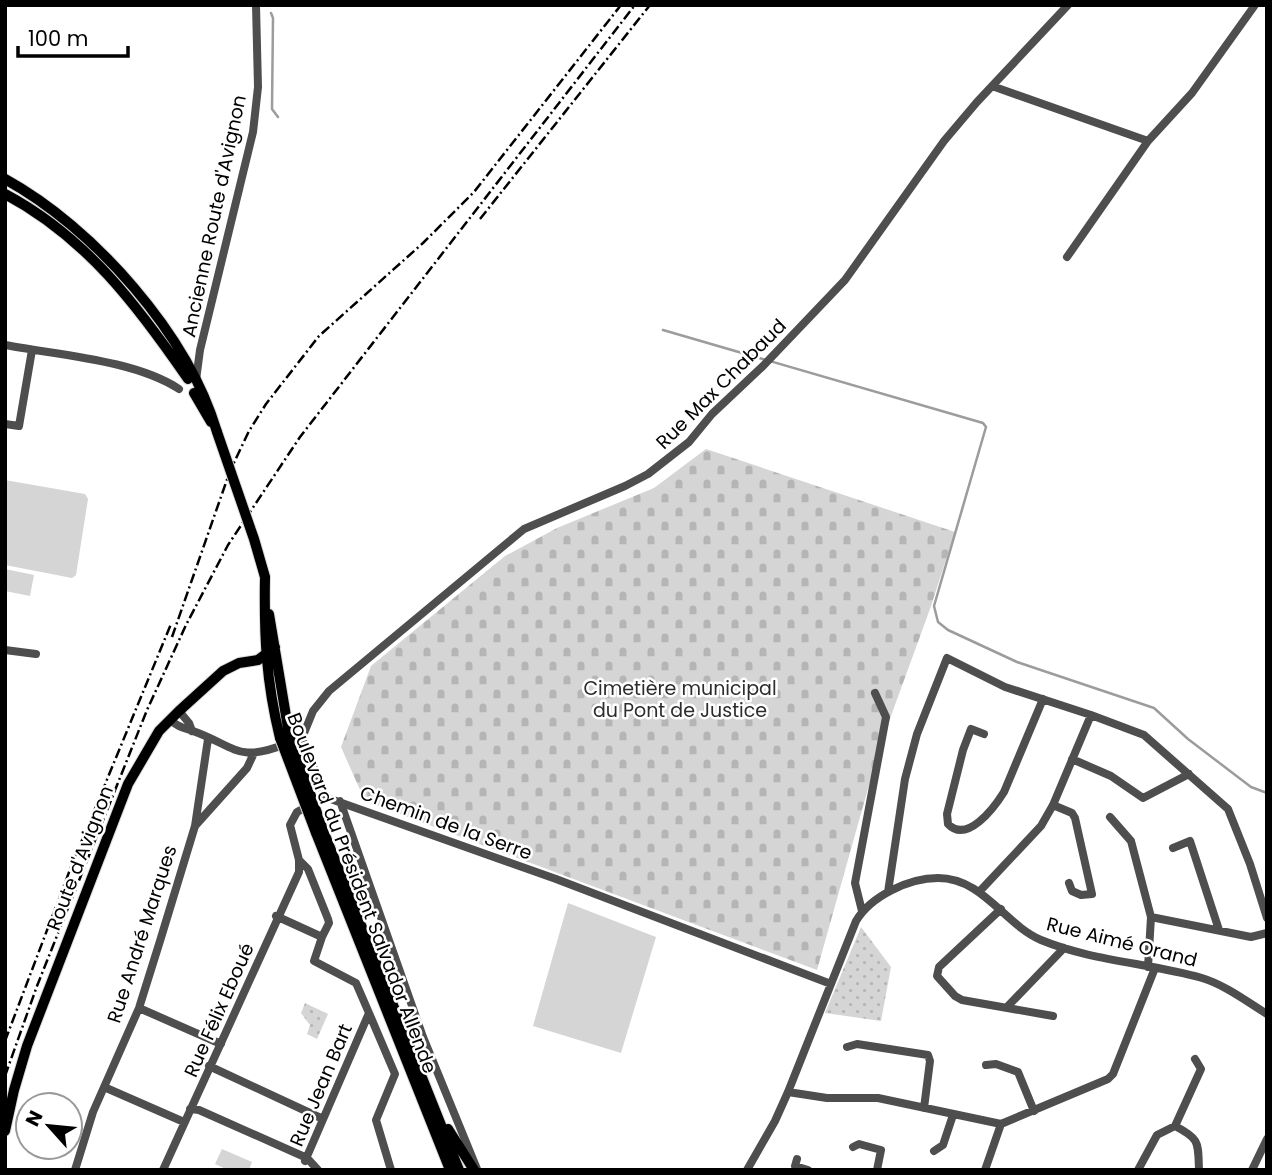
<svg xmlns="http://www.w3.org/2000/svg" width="1272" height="1175" viewBox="0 0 1272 1175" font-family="Poppins,sans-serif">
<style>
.green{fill:url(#green-dots)}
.cemetery{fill:url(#cemetery-stones)}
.pitch{fill:#d5d5d5}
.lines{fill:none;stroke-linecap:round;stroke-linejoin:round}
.stream{stroke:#9c9c9c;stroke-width:2.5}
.major-casing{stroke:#dbdbdb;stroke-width:12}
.minor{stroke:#4e4e4e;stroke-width:8}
.major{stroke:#000;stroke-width:10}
.rail{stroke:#000;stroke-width:2.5;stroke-dasharray:10 3.5 2 3.5;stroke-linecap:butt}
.major-bridge-casing{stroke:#dbdbdb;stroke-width:12;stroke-linecap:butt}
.major-bridge{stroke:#000;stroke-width:10}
.labels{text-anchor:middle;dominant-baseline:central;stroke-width:5;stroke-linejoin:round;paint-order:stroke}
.street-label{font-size:19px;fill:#000;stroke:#fff}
.park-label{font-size:19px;fill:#2c2c2c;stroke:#fff}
</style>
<defs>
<pattern id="green-dots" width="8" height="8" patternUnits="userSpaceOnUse" patternTransform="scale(1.75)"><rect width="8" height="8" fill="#d5d5d5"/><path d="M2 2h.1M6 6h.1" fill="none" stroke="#b5b5b5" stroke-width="1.8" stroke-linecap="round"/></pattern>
<pattern id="cemetery-stones" width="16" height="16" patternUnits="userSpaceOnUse" patternTransform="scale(1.75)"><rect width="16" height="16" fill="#d5d5d5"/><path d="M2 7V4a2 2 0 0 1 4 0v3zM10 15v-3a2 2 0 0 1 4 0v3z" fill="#b5b5b5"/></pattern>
</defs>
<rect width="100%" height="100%" fill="#fff"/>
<!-- green -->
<path class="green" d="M861 927 891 967 881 1021 825 1013Z
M305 1003 328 1014 317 1039 307 1034 310 1025 301 1013Z"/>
<!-- cemetery -->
<path class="cemetery" d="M706 449 955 532 930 609 880 746 817 970 365 801 341 747 371 666 505 556 557 528 654 488Z"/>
<!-- pitch -->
<path class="pitch" d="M5 480 85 494 88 499 76 575 72 578 5 565Z
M5 569 34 575 30 596 5 591Z
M568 903 656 937 621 1053 533 1026Z
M222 1149 252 1162 249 1170H228L215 1164Z"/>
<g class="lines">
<!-- stream -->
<path class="stream" d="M271 13 273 18 272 109 278 117
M663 330 983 423 986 427 934 606 938 622 948 630 1017 662 1154 708 1188 739 1251 787 1267 793"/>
<!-- major casing -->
<g class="major-casing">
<path id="major" d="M5 179C94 228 188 334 217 432
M5 194C86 237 137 305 188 379
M194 393 211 422
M265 577C264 636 266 681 280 738
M269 614 289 734
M323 830 459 1170
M316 833 450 1170
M448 1129 474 1170
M5 1131 14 1090 27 1046 128 784 159 731 179 711 223 671 239 663 258 660 275 647"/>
</g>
<!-- minor -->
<path class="minor" d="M992 86 1148 141 1192 93 1255 5
M1067 257 1148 141
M5 345C58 355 135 360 179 389
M196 380 200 350 253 132 258 87 256 5
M5 424 19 426 32 350
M5 650 36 654
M179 711 189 723 192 731
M170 720C180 728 182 727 193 731 237 747 237 763 286 744
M984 734 971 729 963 750 947 814 948 824C967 844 994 808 1004 792L1043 699
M302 738 313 711 329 691 524 529 625 486 648 474 689 442 712 414 763 366 845 280 944 141 977 102 1068 5
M302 738 325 797
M1072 759 1111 776 1143 798 1189 774
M325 797 556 879 831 984
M340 801 423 1037 477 1169
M1053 805 1072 813 1075 818 1092 894 1081 895 1072 891 1069 883
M1110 817 1131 841 1151 917 1148 967
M195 826 247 768 254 753
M1173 848 1190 841 1219 930
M299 860 308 869 328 919 329 923 322 937
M888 892 905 779 917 734 947 658 1005 687 1091 715 1144 735 1228 809 1250 864 1267 918
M979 892 1041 826 1053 805 1091 715
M1001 909 939 967 937 976 955 996 962 1000 1053 1016
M862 911 855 883 886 717 875 693
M276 916 322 937 314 961 356 983 369 1013 305 1161
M1151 917 1251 937 1267 933
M1007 1007 1064 948
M139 1008 221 1044
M369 1013 395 1074 376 1120 391 1170
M847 1047 857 1044 928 1055 930 1061 924 1108
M986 1065 996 1064 1018 1072 1034 1111
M209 1066 323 1119
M104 1087 184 1122
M788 1092 827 1098H878L1001 1124 1108 1079 1113 1074 1155 968
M190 1109 199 1110 307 1158 318 1170
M1175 1126 1201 1069 1195 1059
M853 1147 859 1144 881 1150 877 1170
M934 1151 943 1145 953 1115
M797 1159 795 1166 808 1170
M75 1170 93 1112 139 1008 160 941 195 826 208 739
M163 1170 299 872V860L290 825 297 812 325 797
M747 1170 775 1121 788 1092 856 921C871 896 909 878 938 878 983 878 1004 924 1041 940 1092 961 1149 963 1202 978 1225 985 1246 1001 1267 1014
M985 1170 1001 1124
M1138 1170 1157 1135 1175 1126C1200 1139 1198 1142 1199 1170
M1252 1170 1267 1139"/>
<!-- major -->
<use href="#major" class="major"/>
<!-- rail -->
<path class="rail" d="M480 219 650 5
M172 637 230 471 249 431 266 404 319 336 423 243 474 192 621 5
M5 1041 71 867 171 624
M5 1076 37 986 147 710 186 625 228 545 300 437 635 5"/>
<!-- major-bridge casing -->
<g class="major-bridge-casing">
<path id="major-bridge" d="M217 432 254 539 265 577
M289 734 323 830
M280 738 316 833"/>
</g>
<!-- major-bridge -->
<use href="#major-bridge" class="major-bridge"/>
</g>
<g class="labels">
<!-- street labels -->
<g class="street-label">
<text transform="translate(214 216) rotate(-78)">Ancienne Route d'Avignon</text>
<text transform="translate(721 384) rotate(-45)">Rue Max Chabaud</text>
<text transform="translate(446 823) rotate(20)">Chemin de la Serre</text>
<text transform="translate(80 858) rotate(-69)">Route d'Avignon</text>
<text transform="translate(362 893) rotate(69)">Boulevard du Président Salvador Allende</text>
<text transform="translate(142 934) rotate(-72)">Rue André Marques</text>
<text transform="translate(1122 942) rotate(14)">Rue Aimé Orand</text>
<text transform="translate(219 1010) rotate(-66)">Rue Félix Eboué</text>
<text transform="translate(321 1085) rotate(-67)">Rue Jean Bart</text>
</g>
<!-- park labels -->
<g class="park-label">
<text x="680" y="688">Cimetière municipal<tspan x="680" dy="22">du Pont de Justice</tspan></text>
</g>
</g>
<!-- border -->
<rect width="1272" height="1175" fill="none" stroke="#000000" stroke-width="14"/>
<!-- north arrow -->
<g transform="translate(49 1126) rotate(297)"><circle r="33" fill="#ffffff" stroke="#999999" stroke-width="2"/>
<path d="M0-5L12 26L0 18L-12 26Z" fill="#000000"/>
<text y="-10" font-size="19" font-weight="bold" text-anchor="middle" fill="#000000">N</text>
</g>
<!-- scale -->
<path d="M18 46v10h110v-10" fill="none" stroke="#000000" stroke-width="3.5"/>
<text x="28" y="46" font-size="21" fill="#000000" stroke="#ffffff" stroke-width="5" paint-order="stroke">100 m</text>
</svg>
